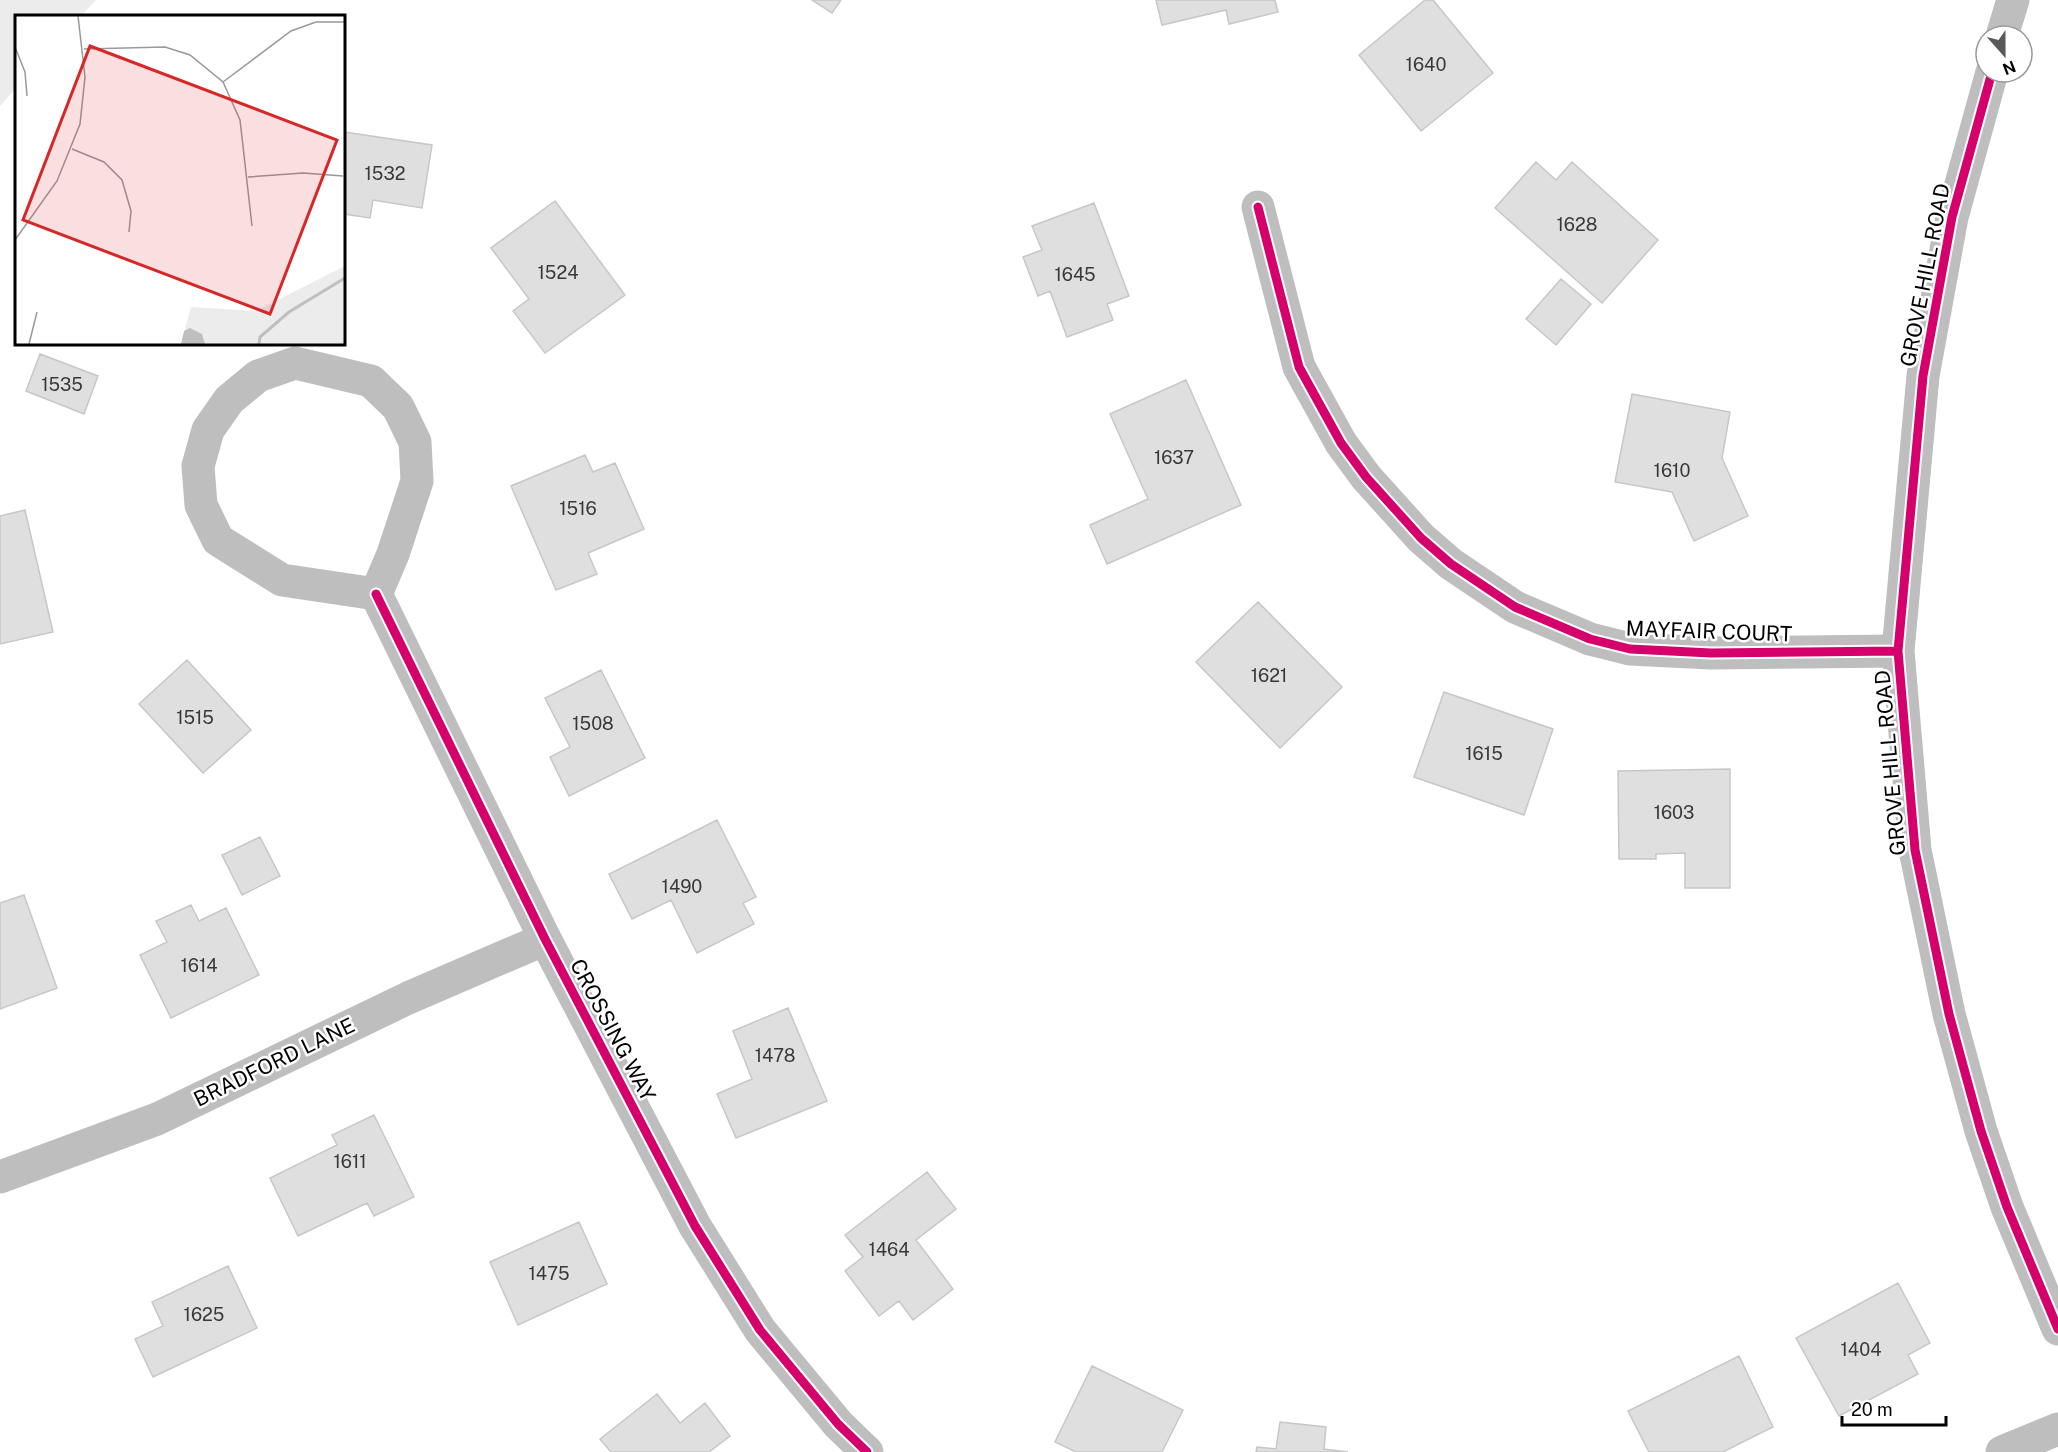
<svg xmlns="http://www.w3.org/2000/svg" width="2058" height="1452" viewBox="0 0 2058 1452" font-family="'Public Sans',sans-serif">
<style>
.green{fill:#ececec}
.building{fill:#dfdfdf;stroke:#c7c7c7;stroke-width:1.5}
.lines{fill:none;stroke-linecap:round;stroke-linejoin:round}
.minor{stroke:#bebebe;stroke-width:33}
.cycleway-casing{stroke:#fff;stroke-width:13}
.cycleway{stroke:#d6006c;stroke-width:9}
.labels{text-anchor:middle;dominant-baseline:central;stroke-width:5;stroke-linejoin:round;paint-order:stroke}
.number-label{font-size:18px;fill:#383838}
.street-label{font-size:21px;fill:#000;stroke:#fff}
.inset-river{fill:none;stroke:#bfbfbf;stroke-width:3}
.inset-road{fill:none;stroke:#999;stroke-width:1.5}
.view{fill:#d62828;fill-opacity:0.15;stroke:#d62828;stroke-width:3}
.inset-edge{fill:none;stroke:#000;stroke-width:3}
</style>
<rect width="100%" height="100%" fill="#fff"/>
<!-- green -->
<path class="green" d="M0 0H96L81 16H16V88L0 106Z"/>
<!-- building -->
<path class="building" d="M812 0H841L832 13Z
M1156 0H1275L1278 12 1229 24 1226 10 1162 25Z
M1425 0H1433L1493 73 1421 131 1359 55Z
M344 132 432 145 422 208 373 200 370 218 344 214Z
M1536 162 1556 180 1572 162 1658 240 1602 303 1495 208Z
M555 201 625 295 545 353 513 311 529 299 491 248Z
M1094 203 1129 296 1107 304 1113 320 1067 337 1050 291 1038 296 1023 257 1042 250 1032 226Z
M1561 279 1591 304 1556 345 1526 319Z
M40 354 98 376 84 414 26 391Z
M1186 380 1241 505 1107 564 1090 525 1148 499 1110 414Z
M1632 394 1730 412 1722 458 1748 516 1694 541 1672 492 1615 482Z
M585 455 593 472 615 463 644 529 588 553 597 574 556 590 511 486Z
M25 510 53 632 0 644V516Z
M1258 602 1342 687 1280 748 1196 662Z
M187 660 251 730 203 773 139 704Z
M601 670 645 758 569 796 550 757 570 747 545 698Z
M1444 692 1553 729 1524 815 1414 777Z
M1730 769V888H1685V853L1656 854V859H1619L1618 771Z
M717 820 756 897 743 903 754 924 697 953 671 900 632 919 609 874Z
M260 837 280 876 242 895 222 855Z
M24 895 57 988 0 1009V903Z
M191 905 199 921 226 908 259 975 171 1018 140 955 167 942 156 921Z
M788 1008 827 1101 736 1138 717 1094 752 1079 733 1031Z
M374 1115 414 1197 374 1216 367 1203 298 1236 270 1178 337 1145 332 1135Z
M927 1172 956 1209 916 1240 953 1289 913 1320 899 1301 879 1316 845 1271 863 1257 845 1235Z
M579 1222 607 1284 518 1325 490 1262Z
M228 1266 257 1328 153 1377 135 1339 163 1326 152 1302Z
M1898 1283 1930 1343 1908 1355 1918 1374 1839 1416 1796 1338Z
M1739 1356 1773 1427 1723 1452H1649L1628 1411Z
M1092 1366 1183 1410 1162 1452H1076L1055 1442Z
M657 1394 680 1423 705 1403 730 1436 709 1452H611L600 1439Z
M1280 1422 1326 1427 1324 1449 1348 1452H1256L1257 1447 1276 1449Z"/>
<g class="lines">
<!-- minor -->
<path class="minor" d="M2002 36 2013 0
M1992 72 1952 217 1923 376 1898 651 1915 850 1949 1014 1981 1131 2007 1207 2058 1329
M1258 207 1299 367 1341 443 1366 477 1421 538 1451 564 1515 607 1590 639 1630 649 1711 653 1898 651
M295 363 371 381 398 407 415 442 417 481 393 554 376 594 282 580 218 540 201 505 198 466 208 430 229 400 258 376Z
M376 594 545 939 695 1226 760 1330 838 1424 867 1452
M0 1177 157 1119 408 998 545 939
M2002 1452 2058 1429"/>
<!-- cycleway casing -->
<g class="cycleway-casing">
<path id="cycleway" d="M1992 72 1952 217 1923 376 1898 651 1915 850 1949 1014 1981 1131 2007 1207 2058 1329
M1258 207 1299 367 1341 443 1366 477 1421 538 1451 564 1515 607 1590 639 1630 649 1711 653 1898 651
M376 594 545 939 695 1226 760 1330 838 1424 867 1452"/>
</g>
<!-- cycleway -->
<use href="#cycleway" class="cycleway"/>
</g>
<g class="labels">
<!-- number labels -->
<g class="number-label">
<text x="1426" y="64">1640</text>
<text x="385" y="173">1532</text>
<text x="1577" y="224">1628</text>
<text x="558" y="272">1524</text>
<text x="1075" y="274">1645</text>
<text x="62" y="384">1535</text>
<text x="1174" y="457">1637</text>
<text x="1672" y="470">1610</text>
<text x="578" y="508">1516</text>
<text x="1269" y="675">1621</text>
<text x="195" y="717">1515</text>
<text x="593" y="723">1508</text>
<text x="1484" y="753">1615</text>
<text x="1674" y="812">1603</text>
<text x="682" y="886">1490</text>
<text x="199" y="965">1614</text>
<text x="775" y="1055">1478</text>
<text x="350" y="1161">1611</text>
<text x="889" y="1249">1464</text>
<text x="549" y="1273">1475</text>
<text x="204" y="1314">1625</text>
<text x="1861" y="1349">1404</text>
</g>
<!-- street labels -->
<g class="street-label">
<text transform="translate(1925 275) rotate(-79)">GROVE HILL ROAD</text>
<text transform="translate(1709 631) rotate(2)">MAYFAIR COURT</text>
<text transform="translate(1890 763) rotate(-95)">GROVE HILL ROAD</text>
<text transform="translate(613 1030) rotate(62)">CROSSING WAY</text>
<text transform="translate(274 1062) rotate(-26)">BRADFORD LANE</text>
</g>
</g>
<!-- overview -->
<g transform="translate(15 15)">
<rect width="330" height="330" fill="#fff"/>
<path d="M330 251V329H166L176 292 241 296Z" fill="#ececec"/>
<path d="M175 313 187 319 190 329H166L169 316Z" fill="#bfbfbf"/>
<path class="inset-river" d="M244 329 245 322 274 297 330 263"/>
<path class="inset-road" d="M0 32 10 57 12 81M69 34 150 32 175 40 208 67 225 105 237 211M208 67 276 16 301 7H330M57 134 89 147 107 165 116 196 114 217M233 162 288 158 328 161M0 225 42 166 65 109 70 62 63 1M14 329 22 297"/>
<path class="view" d="M75 31 322 125 255 299 8 205Z"/>
<rect width="330" height="330" class="inset-edge"/>
</g>
<!-- north arrow -->
<g transform="translate(2004 54) rotate(159)"><circle r="28" fill="#ffffff" stroke="#999999" stroke-width="1.5"/>
<path d="M0-4.5L10 22L0 15L-10 22Z" fill="#595959"/>
<text y="-9" font-size="16" font-weight="bold" text-anchor="middle" fill="#000000">N</text>
</g>
<!-- scale -->
<path d="M1842 1416v9h104v-9" fill="none" stroke="#000000" stroke-width="3"/>
<text x="1851" y="1416" font-size="18" fill="#000000" stroke="#ffffff" stroke-width="4.5" paint-order="stroke">20 m</text>
</svg>
